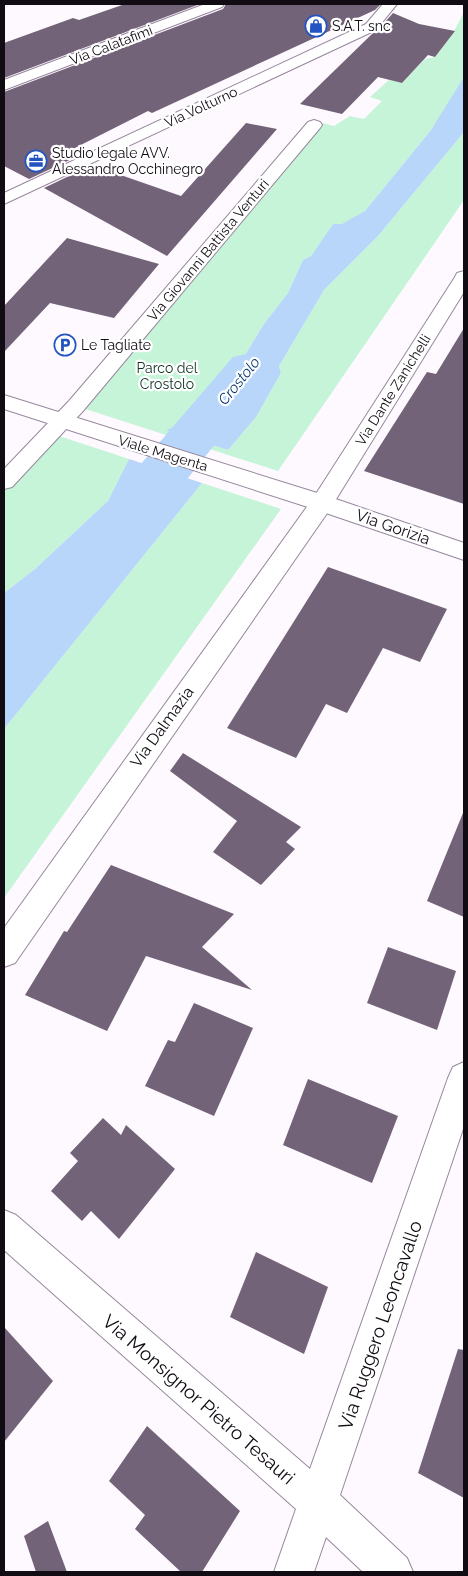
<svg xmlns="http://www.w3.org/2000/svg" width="468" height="1576" viewBox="0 0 468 1576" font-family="Raleway,sans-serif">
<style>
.green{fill:#c6f4d8}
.water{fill:#b8d5fa}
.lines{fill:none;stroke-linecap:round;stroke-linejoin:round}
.river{fill:#b8d5fa;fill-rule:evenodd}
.building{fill:#736378}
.minor-casing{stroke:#97879d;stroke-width:2}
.tertiary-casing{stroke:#97879d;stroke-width:2}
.secondary-casing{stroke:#97879d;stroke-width:2}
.minor{fill:#fff;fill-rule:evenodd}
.tertiary{fill:#fff;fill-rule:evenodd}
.secondary{fill:#fff;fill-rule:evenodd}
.labels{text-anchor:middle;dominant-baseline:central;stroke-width:4.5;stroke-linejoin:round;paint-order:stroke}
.far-poi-label{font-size:14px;fill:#110b13;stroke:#fff;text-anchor:start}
.far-street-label{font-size:14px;fill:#110b13;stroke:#fff}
.far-park-label{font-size:14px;fill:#0f3321;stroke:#fff}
.far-water-label{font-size:15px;font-style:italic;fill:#0b3a70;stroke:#fff}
.street-label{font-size:16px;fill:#110b13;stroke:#fff}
.near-street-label{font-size:19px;fill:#110b13;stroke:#fff}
</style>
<rect width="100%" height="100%" fill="#fdf9fe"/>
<!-- green -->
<path class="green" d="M464 12V77L449 104 431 130 365 211 342 225 333 224 311 256 303 260 288 293 264 324 231 378 219 389 201 415 185 423 167 430 228 450 256 417 281 373 279 366 324 290 378 236 464 132V200L278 471 76 406 314 125 312 120 334 126 350 116 364 119 382 101 370 97 389 80 402 83 425 59 435 57 452 35Z
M50 433 129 459 108 501 35 569 4 593V482Z
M202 483 281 509 4 898V729Z"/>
<!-- water -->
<path class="water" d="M464 77V132L378 236 324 290 279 366 281 373 256 417 228 450 166 430 185 423 201 415 219 389 231 378 264 324 288 293 303 260 311 256 333 224H342L365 211 431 130Z
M129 459 202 483 4 729V593L35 569 108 501Z"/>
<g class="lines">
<!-- river -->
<path class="river" d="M250 353 267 357 274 368 267 379 26 681 4 688V623L233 357Z"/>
</g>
<!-- building -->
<path class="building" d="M125 4H200L4 78V43L73 18 79 20Z
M226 4H381L375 10 271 58 152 113 148 111 63 154 74 158 29 179 4 166V92L223 9Z
M393 13 419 24 455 31 435 57 428 55 402 83 378 77 342 114 300 104 372 34 377 31Z
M246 123 277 129 167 256 44 188 92 165 181 196Z
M67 238 159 264 114 318 50 303 4 352V306Z
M464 328V504L364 471 427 372 436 374Z
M328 567 447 609 420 662 383 648 347 713 326 704 296 758 227 728Z
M183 753 301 827 286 842 295 849 261 885 213 852 237 821 170 771Z
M463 813H464V917L427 901Z
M111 865 234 914 202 947 252 990 146 956 107 1031 25 995 64 931 67 932Z
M388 947 456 971 437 1030 367 1003Z
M194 1003 253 1028 214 1116 145 1086 168 1040 175 1042Z
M308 1079 398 1116 372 1183 283 1145Z
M103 1118 121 1135 126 1125 175 1169 119 1239 91 1211 82 1221 51 1191 78 1161 70 1153Z
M256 1252 328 1287 304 1354 230 1317Z
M4 1327 53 1381 4 1442Z
M458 1349 464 1350V1498L418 1473Z
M147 1426 240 1511 202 1572H181L135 1529 145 1515 109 1481Z
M48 1521 67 1572H36L24 1536Z"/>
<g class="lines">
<!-- minor casing -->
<g class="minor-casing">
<path id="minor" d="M205 4H224L222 7 4 90V80Z
M383 4H397L376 30 4 204V193L366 24Z
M314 120 320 122 322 125 320 128 83 411 12 487 4 489V469L69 401 308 122Z
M464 1062V1126L340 1495 407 1558 413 1572H363L326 1537 314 1572H274L296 1509 4 1250V1210L16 1215 310 1469 448 1078 453 1067Z"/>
</g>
<!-- tertiary casing -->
<g class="tertiary-casing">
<path id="tertiary" d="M464 271V292L330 509 15 963 4 967V928L314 497 455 277 457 273Z"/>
</g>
<!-- secondary casing -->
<g class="secondary-casing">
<path id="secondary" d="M4 395 330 497 464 543V560L314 509 4 409Z"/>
</g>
<!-- minor -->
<use href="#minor" class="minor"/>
<!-- tertiary -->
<use href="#tertiary" class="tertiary"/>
<!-- secondary -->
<use href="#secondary" class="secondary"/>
</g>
<!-- icons -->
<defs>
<g id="shop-ring" transform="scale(1.125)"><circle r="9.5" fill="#fff" stroke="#2454c1" stroke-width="1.5"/><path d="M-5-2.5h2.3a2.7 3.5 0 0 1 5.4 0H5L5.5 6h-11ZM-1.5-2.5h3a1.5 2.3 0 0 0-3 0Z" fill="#2454c1"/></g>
<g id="office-ring" transform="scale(1.125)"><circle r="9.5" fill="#fff" stroke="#2454c1" stroke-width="1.5"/><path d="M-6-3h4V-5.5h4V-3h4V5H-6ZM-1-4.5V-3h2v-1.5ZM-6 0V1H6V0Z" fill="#2454c1"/></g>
<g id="parking-ring" transform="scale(1.125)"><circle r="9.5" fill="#fff" stroke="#2454c1" stroke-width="1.5"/><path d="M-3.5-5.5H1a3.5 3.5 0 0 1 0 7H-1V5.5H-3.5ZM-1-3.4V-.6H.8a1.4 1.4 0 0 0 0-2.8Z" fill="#2454c1"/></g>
</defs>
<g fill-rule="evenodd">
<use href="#shop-ring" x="316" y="26"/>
<use href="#office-ring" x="36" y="161"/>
<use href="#parking-ring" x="65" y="345"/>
</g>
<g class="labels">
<!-- far-poi labels -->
<g class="far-poi-label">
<text x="332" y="26">S.A.T. snc</text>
<text x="52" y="153">Studio legale AVV.<tspan x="52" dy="16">Alessandro Occhinegro</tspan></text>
<text x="81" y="345">Le Tagliate</text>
</g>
<!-- far-street labels -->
<g class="far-street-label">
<text transform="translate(111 45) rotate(-21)">Via Calatafimi</text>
<text transform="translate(201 107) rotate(-25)">Via Volturno</text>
<text transform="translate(208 250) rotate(-50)">Via Giovanni Battista Venturi</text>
<text transform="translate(393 390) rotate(-58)">Via Dante Zanichelli</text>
<text transform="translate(163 453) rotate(17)">Viale Magenta</text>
</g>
<!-- far-park labels -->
<g class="far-park-label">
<text x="167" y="368">Parco del<tspan x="167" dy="16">Crostolo</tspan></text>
</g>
<!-- far-water labels -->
<g class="far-water-label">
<text transform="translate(239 381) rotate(-51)">Crostolo</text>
</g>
<!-- street labels -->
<g class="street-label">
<text transform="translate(393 527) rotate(19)">Via Gorizia</text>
<text transform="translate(162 727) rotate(-54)">Via Dalmazia</text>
</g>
<!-- near-street labels -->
<g class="near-street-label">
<text transform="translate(380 1325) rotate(-71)">Via Ruggero Leoncavallo</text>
<text transform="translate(199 1399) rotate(41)">Via Monsignor Pietro Tesauri</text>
</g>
</g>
<!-- border -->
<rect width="468" height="1576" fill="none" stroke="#110b13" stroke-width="10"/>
</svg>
